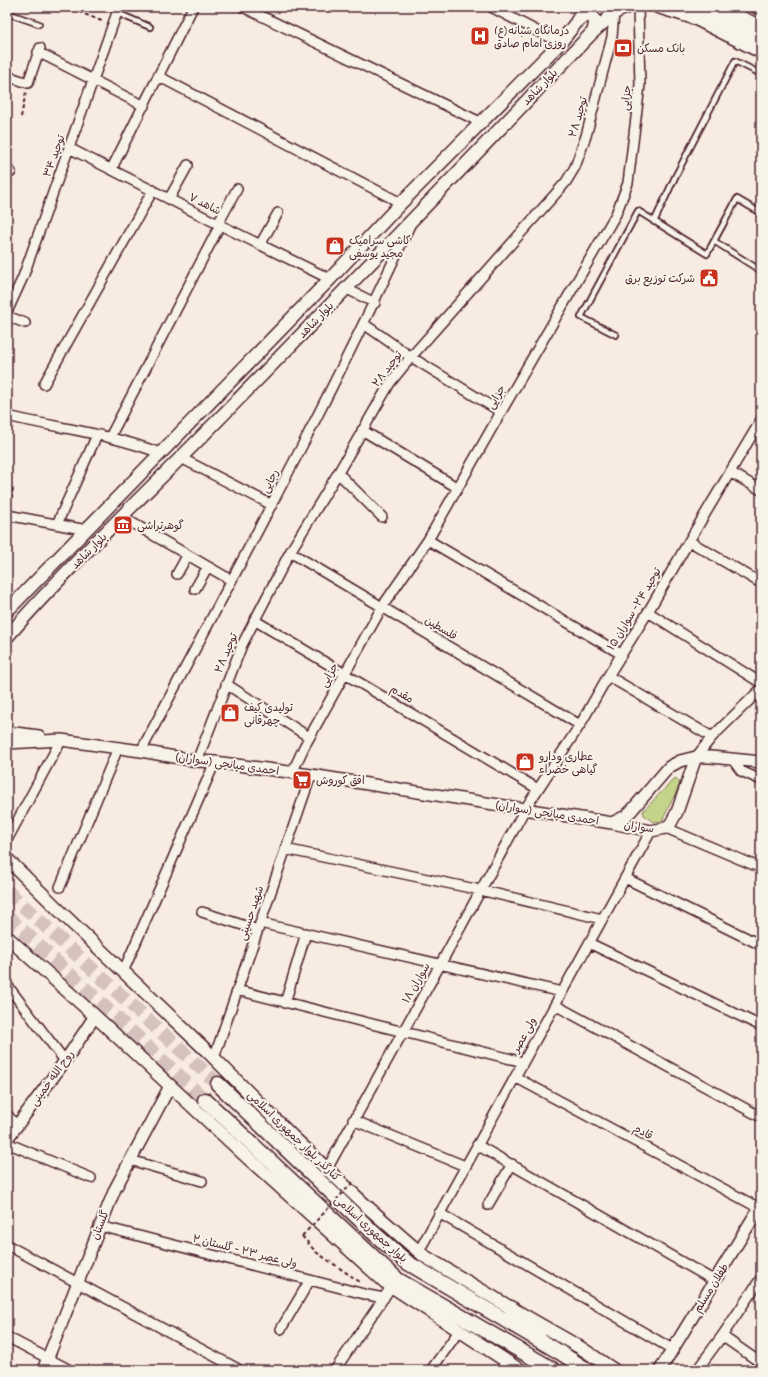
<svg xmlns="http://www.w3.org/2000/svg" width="768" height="1377" viewBox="0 0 768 1377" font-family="Pangolin,'Playpen Sans Arabic',sans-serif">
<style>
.green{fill:#c4d488;stroke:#877a5a}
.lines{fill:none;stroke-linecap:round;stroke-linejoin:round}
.primary-tunnel{stroke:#d5c2bd;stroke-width:14;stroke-dasharray:14 7;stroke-linecap:butt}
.service-casing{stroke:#4a1f2b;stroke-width:8}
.minor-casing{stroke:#4a1f2b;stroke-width:12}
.tertiary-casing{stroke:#4a1f2b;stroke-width:14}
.secondary-casing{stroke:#4a1f2b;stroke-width:15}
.primary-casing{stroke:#4a1f2b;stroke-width:17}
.path{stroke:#4a1f2b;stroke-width:2;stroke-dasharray:4 3;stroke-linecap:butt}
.service{stroke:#f7f3e8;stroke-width:4.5}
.minor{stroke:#f7f3e8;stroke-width:9}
.tertiary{stroke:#f7f3e8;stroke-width:11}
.secondary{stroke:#f7f3e8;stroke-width:12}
.primary{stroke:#f7f3e8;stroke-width:14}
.path-bridge{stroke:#4a1f2b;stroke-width:2;stroke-dasharray:4 3;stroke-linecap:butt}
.labels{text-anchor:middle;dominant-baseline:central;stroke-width:4;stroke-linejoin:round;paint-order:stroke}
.poi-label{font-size:11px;fill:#4a1f2b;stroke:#f7f3e8;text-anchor:start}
.street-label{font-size:11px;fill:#4a1f2b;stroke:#f7f3e8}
</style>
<rect width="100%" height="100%" fill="#f8ebe1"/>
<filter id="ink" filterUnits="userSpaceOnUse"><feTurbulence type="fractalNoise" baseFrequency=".025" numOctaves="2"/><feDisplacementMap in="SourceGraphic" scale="8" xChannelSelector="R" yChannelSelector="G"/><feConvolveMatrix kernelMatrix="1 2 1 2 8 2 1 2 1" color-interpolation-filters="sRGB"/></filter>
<g filter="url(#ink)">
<!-- green -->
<path class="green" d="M675 778 678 780 680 784 662 821 653 822 644 815 643 811Z"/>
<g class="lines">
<!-- primary-tunnel -->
<path class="primary-tunnel" d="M7 891 218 1084
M7 916 205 1100"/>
<!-- service casing -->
<g class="service-casing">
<path id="service" d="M7 13 39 24
M117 13 150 27
M654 222 676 175 735 61 761 74
M714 241 737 199 761 213
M616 335 581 317 638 211 707 254 714 241 761 271"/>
</g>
<!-- minor casing -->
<g class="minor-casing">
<path id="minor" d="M243 7 480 122
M491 7 560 43
M38 52 144 106
M7 76 28 83 40 48
M158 76 401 203
M69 148 220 225 330 279
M111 170 193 7
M7 171 11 172
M169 199 188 165
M218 224 237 189
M260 245 278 213
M347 289 375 303
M7 312 23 277 119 7
M7 316 25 323
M364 324 411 357 501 412
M44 384 153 190
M7 416C58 428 111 434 160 453
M362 430 458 488
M110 437 220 225
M181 458 272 505
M730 472 761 490
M338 473 382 517
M7 515 87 530
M122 517 231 580
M57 524 97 435
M428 540 621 654
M689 541 761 583
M290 552 580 725
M177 574 187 556
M195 589 207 568
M648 612 761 683
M254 620 538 789
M608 676 712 737
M226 684 309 737
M141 751C233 577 328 404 410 225
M696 757 712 737 761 689
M733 760 741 771 761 780
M197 761 242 645 290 552 338 473 390 383 411 357 566 182 575 167 586 136 612 37 614 13
M292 773 304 747 382 607 428 540 501 412 616 214 628 183 640 85 638 7
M666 828 761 868
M7 840 61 740
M285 849 480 890 602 919
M625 878 761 945
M60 887 118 748
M202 912 258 930
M260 923 562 992
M589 943 761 1026
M123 972 215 762
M7 985 65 1061
M237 990 523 1062
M285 1003 306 933
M555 1005 761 1117
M214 1058 311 775
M515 1077 759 1208
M7 1114 16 1126
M353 1120 465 1166
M7 1143 91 1178
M477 1145 715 1281
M130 1160 202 1181
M327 1169 440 965 525 809 580 725 608 676 648 612 689 541 761 420
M488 1205 512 1164
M439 1213 672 1349
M100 1226 368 1295 384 1298
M7 1245 240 1370
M419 1251 651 831
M281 1329 310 1280
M722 1336 761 1363
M7 1337 70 1370
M335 1370 391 1287
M431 1370 459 1331
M697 1370 722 1336 761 1278"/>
</g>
<!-- tertiary casing -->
<g class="tertiary-casing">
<path id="tertiary" d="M7 732 39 736
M7 743 61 740 141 751 197 761 215 762 311 775 612 823 651 831 666 828 671 823 677 812 696 757
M612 823 626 816 632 810 669 767 680 761 696 757H711L761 762
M7 1139 65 1061 95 1016
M43 1370 115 1189 170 1086
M660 1370 761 1205"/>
</g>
<!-- secondary casing -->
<g class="secondary-casing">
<path id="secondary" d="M658 7 694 18 761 52
M695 7 761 39
M720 7 761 27
M756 7 761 9
M577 22C583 17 587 13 594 18L595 25 593 32
M7 611 330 279 401 203 560 43 575 24 585 7
M7 637C72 562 146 494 216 422 342 294 466 164 591 34L614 13 627 7
M7 859 69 920 208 1052 292 1136 363 1203 403 1238 424 1256 511 1308 581 1348 614 1370
M7 937 95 1016 249 1159 385 1282 520 1370"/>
</g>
<!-- primary casing -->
<g class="primary-casing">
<path id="primary" d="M218 1084 377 1236 408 1263 561 1353 587 1370
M205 1100 398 1280 554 1370
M511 1308 539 1333"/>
</g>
<!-- path -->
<path class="path" d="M72 9 104 22
M21 117 26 92
M10 506 13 488
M302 1236 316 1252 360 1282"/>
<!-- service -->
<use href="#service" class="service"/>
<!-- minor -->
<use href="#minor" class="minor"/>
<!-- tertiary -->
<use href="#tertiary" class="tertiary"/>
<!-- secondary -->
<use href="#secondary" class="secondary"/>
<!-- primary -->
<use href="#primary" class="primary"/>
<!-- path-bridge -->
<path class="path-bridge" d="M302 1236 355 1180"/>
</g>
</g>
<!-- icons -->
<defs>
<g id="hospital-square" transform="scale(1)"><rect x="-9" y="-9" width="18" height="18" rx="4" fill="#c8321e" stroke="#f7f3e8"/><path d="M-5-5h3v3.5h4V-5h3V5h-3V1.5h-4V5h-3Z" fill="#fff"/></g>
<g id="bank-square" transform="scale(1)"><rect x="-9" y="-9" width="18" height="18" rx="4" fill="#c8321e" stroke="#f7f3e8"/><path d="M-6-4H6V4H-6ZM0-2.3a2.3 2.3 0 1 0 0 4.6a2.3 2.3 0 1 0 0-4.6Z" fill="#fff"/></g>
<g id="shop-square" transform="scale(1)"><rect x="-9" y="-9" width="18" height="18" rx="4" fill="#c8321e" stroke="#f7f3e8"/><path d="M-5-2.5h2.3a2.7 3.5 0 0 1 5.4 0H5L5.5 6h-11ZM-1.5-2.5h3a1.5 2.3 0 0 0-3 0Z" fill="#fff"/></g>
<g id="civic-square" transform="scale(1)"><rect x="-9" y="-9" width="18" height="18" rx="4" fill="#c8321e" stroke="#f7f3e8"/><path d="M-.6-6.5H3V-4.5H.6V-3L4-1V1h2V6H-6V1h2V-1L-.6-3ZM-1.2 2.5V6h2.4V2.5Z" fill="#fff"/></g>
<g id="museum-square" transform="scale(1)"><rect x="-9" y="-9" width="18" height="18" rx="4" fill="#c8321e" stroke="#f7f3e8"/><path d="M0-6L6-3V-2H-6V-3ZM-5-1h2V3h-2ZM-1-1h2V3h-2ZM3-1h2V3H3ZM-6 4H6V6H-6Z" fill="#fff"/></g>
<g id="supermarket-square" transform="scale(1)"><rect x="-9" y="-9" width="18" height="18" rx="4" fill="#c8321e" stroke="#f7f3e8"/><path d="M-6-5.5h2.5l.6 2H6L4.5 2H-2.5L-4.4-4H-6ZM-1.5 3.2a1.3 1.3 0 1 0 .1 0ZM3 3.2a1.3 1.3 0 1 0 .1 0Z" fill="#fff"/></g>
</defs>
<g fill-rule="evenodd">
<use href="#hospital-square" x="480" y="36"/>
<use href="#bank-square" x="623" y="48"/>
<use href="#shop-square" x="335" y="246"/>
<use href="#civic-square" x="709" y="278"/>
<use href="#museum-square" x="123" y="525"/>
<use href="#shop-square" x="230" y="713"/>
<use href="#shop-square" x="525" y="762"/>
<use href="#supermarket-square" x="302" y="780"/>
</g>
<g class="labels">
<!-- poi labels -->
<g class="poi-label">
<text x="494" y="30">(ع)درمانگاه شبانه<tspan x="494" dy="13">روزی امام صادق</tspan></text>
<text x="637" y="48">بانک مسکن</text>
<text x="349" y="240">کاشی سرامیک<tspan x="349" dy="13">مجید یوسفی</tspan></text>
<text x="695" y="278" text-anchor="end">شرکت توزیع برق</text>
<text x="137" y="525">گوهرتراشی</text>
<text x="244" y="707">تولیدی کیف<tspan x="244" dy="13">چهرقانی</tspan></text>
<text x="539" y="756">عطاری ودارو<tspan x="539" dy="13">گیاهی خضراء</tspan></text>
<text x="316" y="780">افق کوروش</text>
</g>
<!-- street labels -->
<g class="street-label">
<text transform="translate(540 87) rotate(-46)">بلوار شاهد</text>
<text transform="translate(626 98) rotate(-84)">جزایی</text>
<text transform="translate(578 117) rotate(-74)">توحید ۲۸</text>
<text transform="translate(54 156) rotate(-70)">توحید ۳۴</text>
<text transform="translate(205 204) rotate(27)">شاهد ۷</text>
<text transform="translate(316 320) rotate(-46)">بلوار شاهد</text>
<text transform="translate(387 369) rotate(-53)">توحید ۲۸</text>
<text transform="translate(496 397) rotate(-60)">جزایی</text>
<text transform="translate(270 481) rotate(-63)">رجایی</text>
<text transform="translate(89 551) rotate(-45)">بلوار شاهد</text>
<text transform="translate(634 609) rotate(-59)">توحید ۲۴- سواران ۱۵</text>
<text transform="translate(441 628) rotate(31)">فلسطین</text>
<text transform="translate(226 653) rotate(-67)">توحید ۲۸</text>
<text transform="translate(329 675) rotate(-61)">جزایی</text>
<text transform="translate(402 694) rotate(31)">مقدم</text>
<text transform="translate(227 764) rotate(8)">احمدی میانجی (سواران)</text>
<text transform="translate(547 813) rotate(9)">احمدی میانجی (سواران)</text>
<text transform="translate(639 827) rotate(8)">سواران</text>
<text transform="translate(251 913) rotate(-71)">شهید حسینی</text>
<text transform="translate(416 983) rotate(-60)">سواران ۱۸</text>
<text transform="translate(524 1035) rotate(-61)">ولی عصر</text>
<text transform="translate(52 1078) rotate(-54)">روح الله خمینی</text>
<text transform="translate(643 1132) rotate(28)">قادم</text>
<text transform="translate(294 1136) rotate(44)">کنارگذر بلوار جمهوری اسلامی</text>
<text transform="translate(100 1225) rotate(-68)">گلستان</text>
<text transform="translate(371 1229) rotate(42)">بلوار جمهوری اسلامی</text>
<text transform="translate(245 1251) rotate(14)">ولی عصر ۲۳ - گلستان ۲</text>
<text transform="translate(711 1288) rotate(-58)">طفلان مسلم</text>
</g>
</g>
<!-- margin -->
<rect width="768" height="1377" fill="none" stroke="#f7f3e8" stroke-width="24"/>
<rect x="12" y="12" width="744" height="1353" fill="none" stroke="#4a1f2b" stroke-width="1.5" filter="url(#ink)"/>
</svg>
